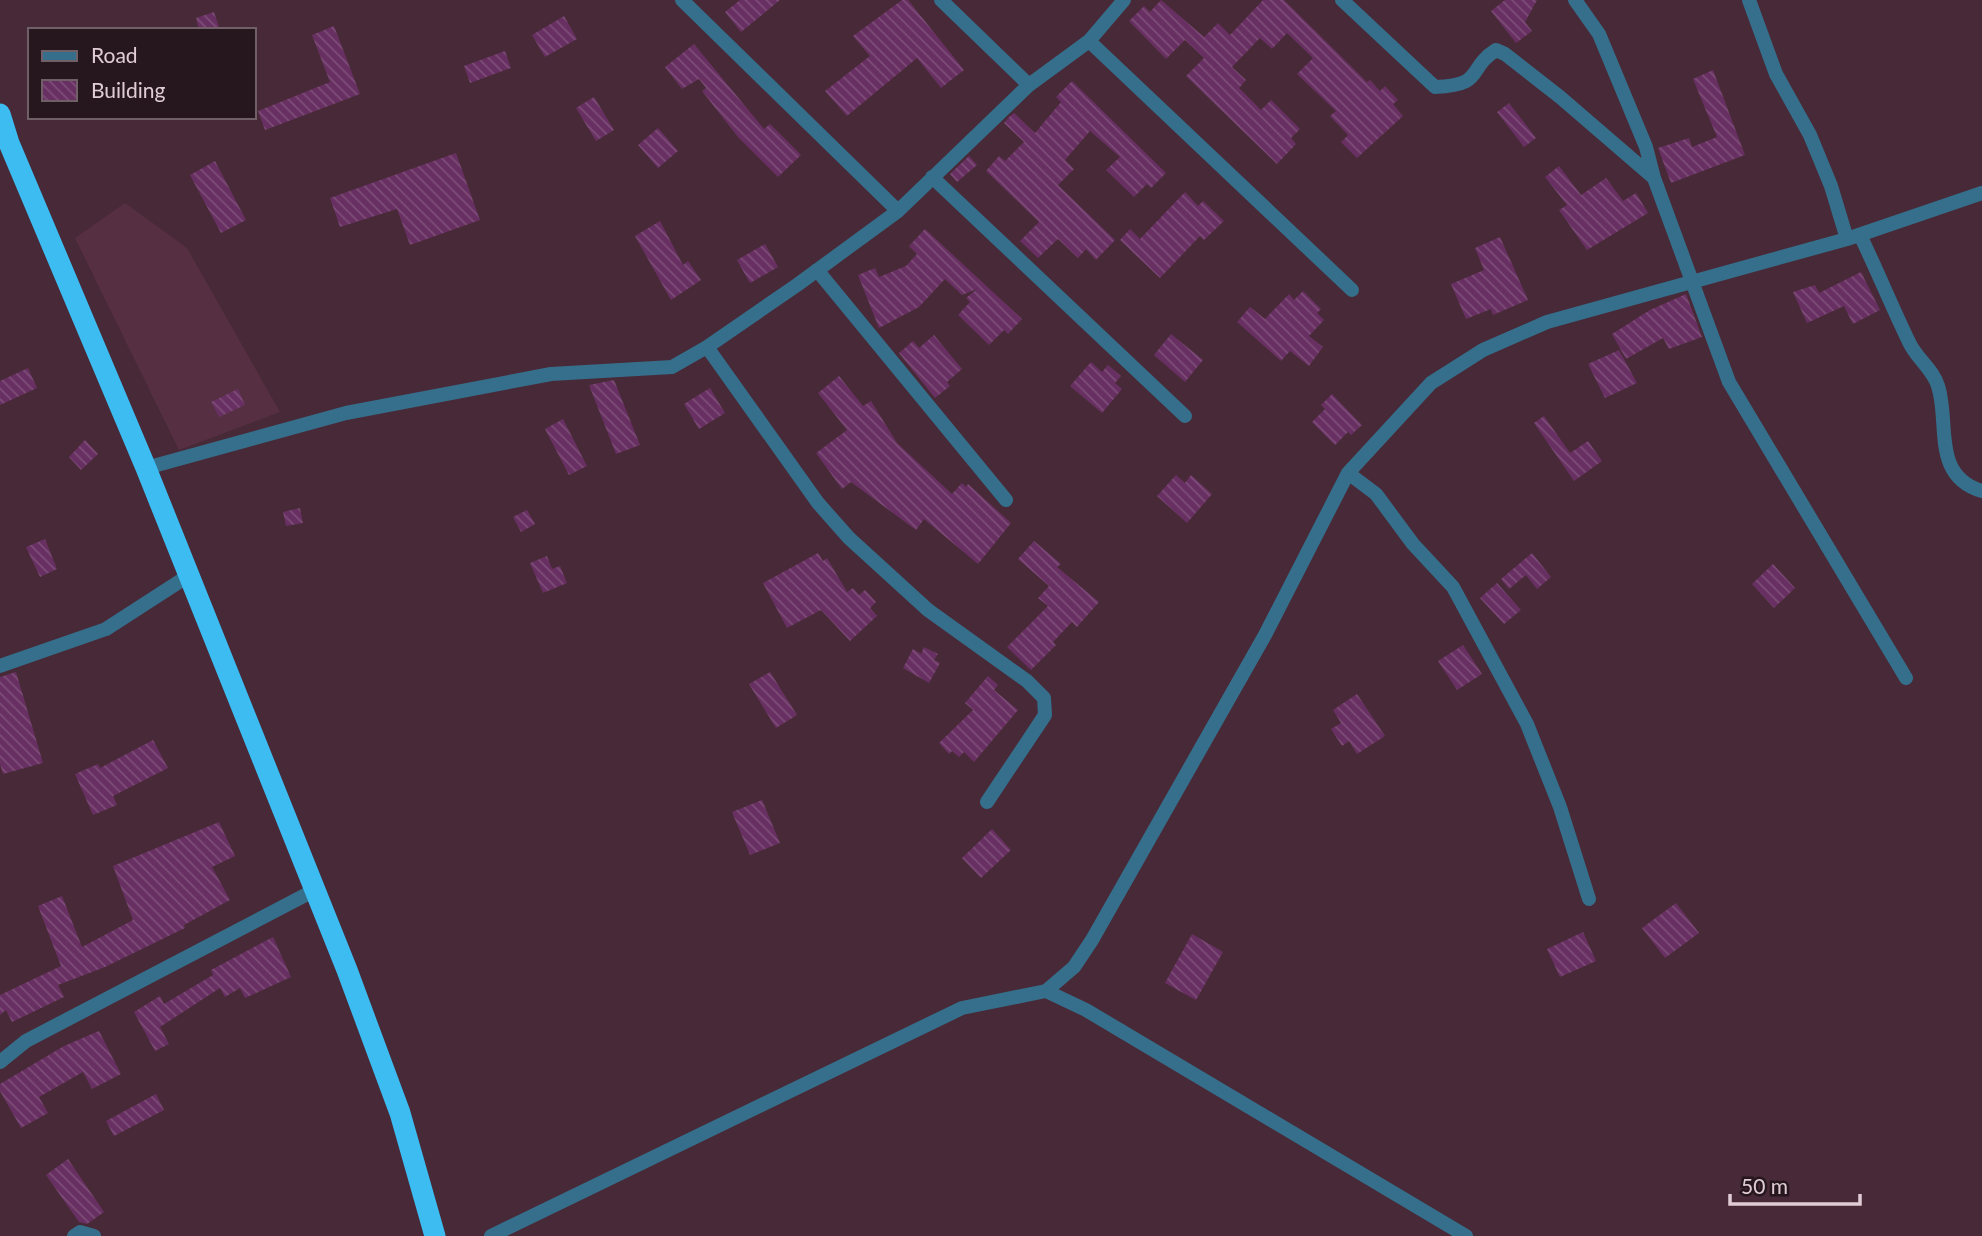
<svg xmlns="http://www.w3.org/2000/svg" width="1982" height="1236" viewBox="0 0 1982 1236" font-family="Lato,sans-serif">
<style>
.built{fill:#563042}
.building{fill:url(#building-back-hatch)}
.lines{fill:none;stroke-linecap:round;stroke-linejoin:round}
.street{stroke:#356f8b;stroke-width:14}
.highway{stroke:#3dbcf2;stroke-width:21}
</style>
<defs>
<pattern id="building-back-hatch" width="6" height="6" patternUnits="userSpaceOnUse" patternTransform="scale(1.75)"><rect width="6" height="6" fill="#683062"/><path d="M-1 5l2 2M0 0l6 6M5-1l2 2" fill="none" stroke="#7d4d78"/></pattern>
</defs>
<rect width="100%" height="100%" fill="#482937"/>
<!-- built -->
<path class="built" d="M125 203 187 248 280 412 179 450 75 238Z"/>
<!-- building -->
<path class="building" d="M740 0H780L741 32 725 12Z
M902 0H908L964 70 941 88 917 58 847 116 825 91 870 56 853 36Z
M1161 0 1204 37 1218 23 1230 35 1263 0H1284L1367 82 1370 80 1380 91 1385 86 1398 100 1393 104 1403 116 1357 158 1341 142 1348 135 1330 116 1336 111 1297 74 1313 58 1287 33 1272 49 1260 38 1232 67 1246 80 1239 88 1261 110 1271 100 1300 129 1291 138 1296 144 1277 164 1186 76 1204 58 1185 40 1166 59 1129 21 1144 6 1150 12Z
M1505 0H1537L1525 22 1532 31 1516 43 1491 11Z
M214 12 220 30H199L196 18Z
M564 16 577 39 545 57 532 35Z
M334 26 360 94 265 130 258 111 330 82 312 35Z
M694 44 764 129 770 124 801 155 778 177 738 137 702 91 706 88 699 79 682 89 665 67Z
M505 51 511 68 470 83 464 66Z
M1713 70 1745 155 1671 183 1658 148 1689 138 1692 147 1717 137 1693 79Z
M1072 81 1166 173 1151 188 1147 184 1134 197 1106 170 1120 157 1090 131 1065 160 1074 169 1058 185 1115 240 1096 260 1086 249 1078 258 1058 239 1038 258 1020 241 1039 222 986 171 999 156 1005 161 1024 142 1004 123 1010 116 1014 113 1035 133 1061 102 1056 97Z
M594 97 614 130 596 141 576 108Z
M1509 103 1536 138 1524 147 1497 112Z
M658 128 678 151 658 168 638 145Z
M456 153 480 220 410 245 397 209 340 227 330 198Z
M969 156 977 165 957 182 950 174Z
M215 161 246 220 221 233 190 175Z
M1559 166 1581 195 1606 178 1623 201 1636 193 1648 213 1587 250 1559 210 1567 205 1545 177Z
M1185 192 1198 206 1203 201 1224 221 1204 240 1200 236 1160 278 1120 240 1130 229 1140 239Z
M660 221 683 265 688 261 701 280 671 300 635 236Z
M925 229 1022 319 1008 334 1004 330 989 345 958 315 970 302 966 298 977 289 962 295 945 279 919 307 879 328 858 275 875 268 879 277 906 266 917 254 909 246Z
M1500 237 1528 300 1493 315 1491 309 1466 319 1451 284 1484 270 1475 248Z
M765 244 778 267 750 283 737 260Z
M1861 272 1880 310 1853 324 1844 306 1807 323 1793 292 1815 285 1819 293Z
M1303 291 1321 309 1317 313 1324 320 1309 336 1323 347 1309 366 1290 351 1281 361 1237 322 1250 307 1265 319 1289 294 1294 300Z
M1686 294 1702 337 1669 349 1663 338 1626 359 1612 334 1650 310Z
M1171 334 1203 360 1185 382 1154 355Z
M934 335 962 369 947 382 950 386 935 398 899 353 913 341 919 348Z
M1619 350 1637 383 1605 398 1588 364Z
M1091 362 1102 372 1108 365 1121 376 1115 383 1122 389 1102 413 1070 386Z
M28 368 37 388 0 405V381Z
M839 376 863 406 871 401 897 443 952 494 962 483 966 487 968 484 1011 523 978 564 924 519 916 530 851 482 842 489 816 453 847 430 818 393Z
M614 380 640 445 616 454 589 385Z
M710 388 725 413 699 429 684 404Z
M238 389 245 405 219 417 211 402Z
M1332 394 1362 425 1351 435 1348 432 1335 445 1312 422 1325 409 1321 405Z
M1544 416 1570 453 1588 441 1602 461 1574 481 1534 423Z
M563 419 587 466 569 475 545 429Z
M85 440 98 454 81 470 69 457Z
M1176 475 1185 483 1191 475 1212 494 1187 523 1157 496Z
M300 508 303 523 286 526 283 512Z
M527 510 535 524 521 532 513 517Z
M45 539 57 569 40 577 26 547Z
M1034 541 1061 564 1057 567 1099 602 1077 627 1072 622 1053 642 1056 645 1031 670 1007 647 1048 606 1038 598 1049 586 1018 559Z
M818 553 823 561 827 558 847 592 853 588 859 595 865 590 876 602 870 608 877 616 850 641 821 610 787 628 763 583Z
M1532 553 1551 577 1537 589 1526 575 1509 589 1501 579Z
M547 556 552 569 560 566 567 583 543 593 530 563Z
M1773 564 1795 588 1774 608 1752 584Z
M1497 583 1521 610 1504 624 1480 598Z
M1463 645 1482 674 1457 690 1438 661Z
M924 647 938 654 934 660 940 663 929 683 903 668 913 649 921 654Z
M16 672 43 763 3 774 0 764V677Z
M770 672 797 715 776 728 749 684Z
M988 676 998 685 994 690 1018 710 974 762 964 752 959 757 952 751 949 754 939 743 973 710 965 703Z
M1357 694 1385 736 1357 754 1349 741 1342 746 1331 729 1341 723 1333 710Z
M153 740 168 768 113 796 117 805 93 815 75 774 98 764 100 768Z
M762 800 780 843 750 855 732 812Z
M219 822 235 856 212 867 230 900 184 925 185 928 105 967 58 985 64 997 12 1022 6 1010 0 1015V995L61 966 38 906 62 896 82 947 133 920 113 866Z
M992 829 1011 850 981 878 962 858Z
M1676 903 1699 933 1665 958 1642 928Z
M1583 932 1596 961 1560 977 1547 949Z
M1192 934 1223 952 1196 1000 1165 983Z
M273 937 291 977 245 998 240 988 225 997 220 988 160 1027 169 1044 155 1051 134 1012 160 996 164 1004 213 975 211 970Z
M99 1031 121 1074 92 1089 83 1072 39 1097 48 1113 21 1128 0 1091V1084L64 1046Z
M156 1094 164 1110 114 1136 106 1121Z
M68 1159 104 1212 87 1224 79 1222 46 1175Z"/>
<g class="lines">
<!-- street -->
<path class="street" d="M682 0 898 211
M1342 0 1435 87C1486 85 1466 69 1496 50L1505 54 1560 97 1654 178
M1575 0 1599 34 1646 147 1654 178 1729 382 1906 678
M1749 0 1776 74 1810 135 1831 186 1847 239
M1089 41 1352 290
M1029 85 1089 41 1124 0
M932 177 1185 416
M1860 235C1877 270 1892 307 1909 342 1916 358 1933 369 1938 386 1950 422 1931 476 1982 491
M817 270 1006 500
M707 347 818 503 849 538 928 610 1027 681 1044 698 1045 715 987 802
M146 468 346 413 551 374 672 367 707 347 797 285 898 211 1029 85 941 0
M1348 473 1376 494 1413 544 1453 587 1527 724 1560 807 1589 899
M0 666 106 629 188 576
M1046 991 1074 967 1092 940 1265 635 1348 473 1431 383 1483 350 1547 322 1847 239 1982 193
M0 1062 26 1041 313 891
M74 1236 80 1232 94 1236
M491 1236 962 1008 1046 991 1086 1010 1466 1236"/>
<!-- highway -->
<path class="highway" d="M0 114 9 143 146 468 347 970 400 1113 435 1236"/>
</g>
<!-- legend -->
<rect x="28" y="28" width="228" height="91" fill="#25171d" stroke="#705f67" stroke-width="2"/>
<rect x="42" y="51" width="35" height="10" fill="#356f8b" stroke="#705f67" stroke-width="2"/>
<text x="91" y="63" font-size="21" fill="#e1ccd5">Road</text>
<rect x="42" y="80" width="35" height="21" fill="url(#building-back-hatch)" stroke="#705f67" stroke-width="2"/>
<text x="91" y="98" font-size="21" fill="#e1ccd5">Building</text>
<!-- scale -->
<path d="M1730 1194v10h130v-10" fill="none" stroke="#e1ccd5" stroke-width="3.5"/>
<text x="1741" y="1194" font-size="21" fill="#e1ccd5" stroke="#25171d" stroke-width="5" paint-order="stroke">50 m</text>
</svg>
